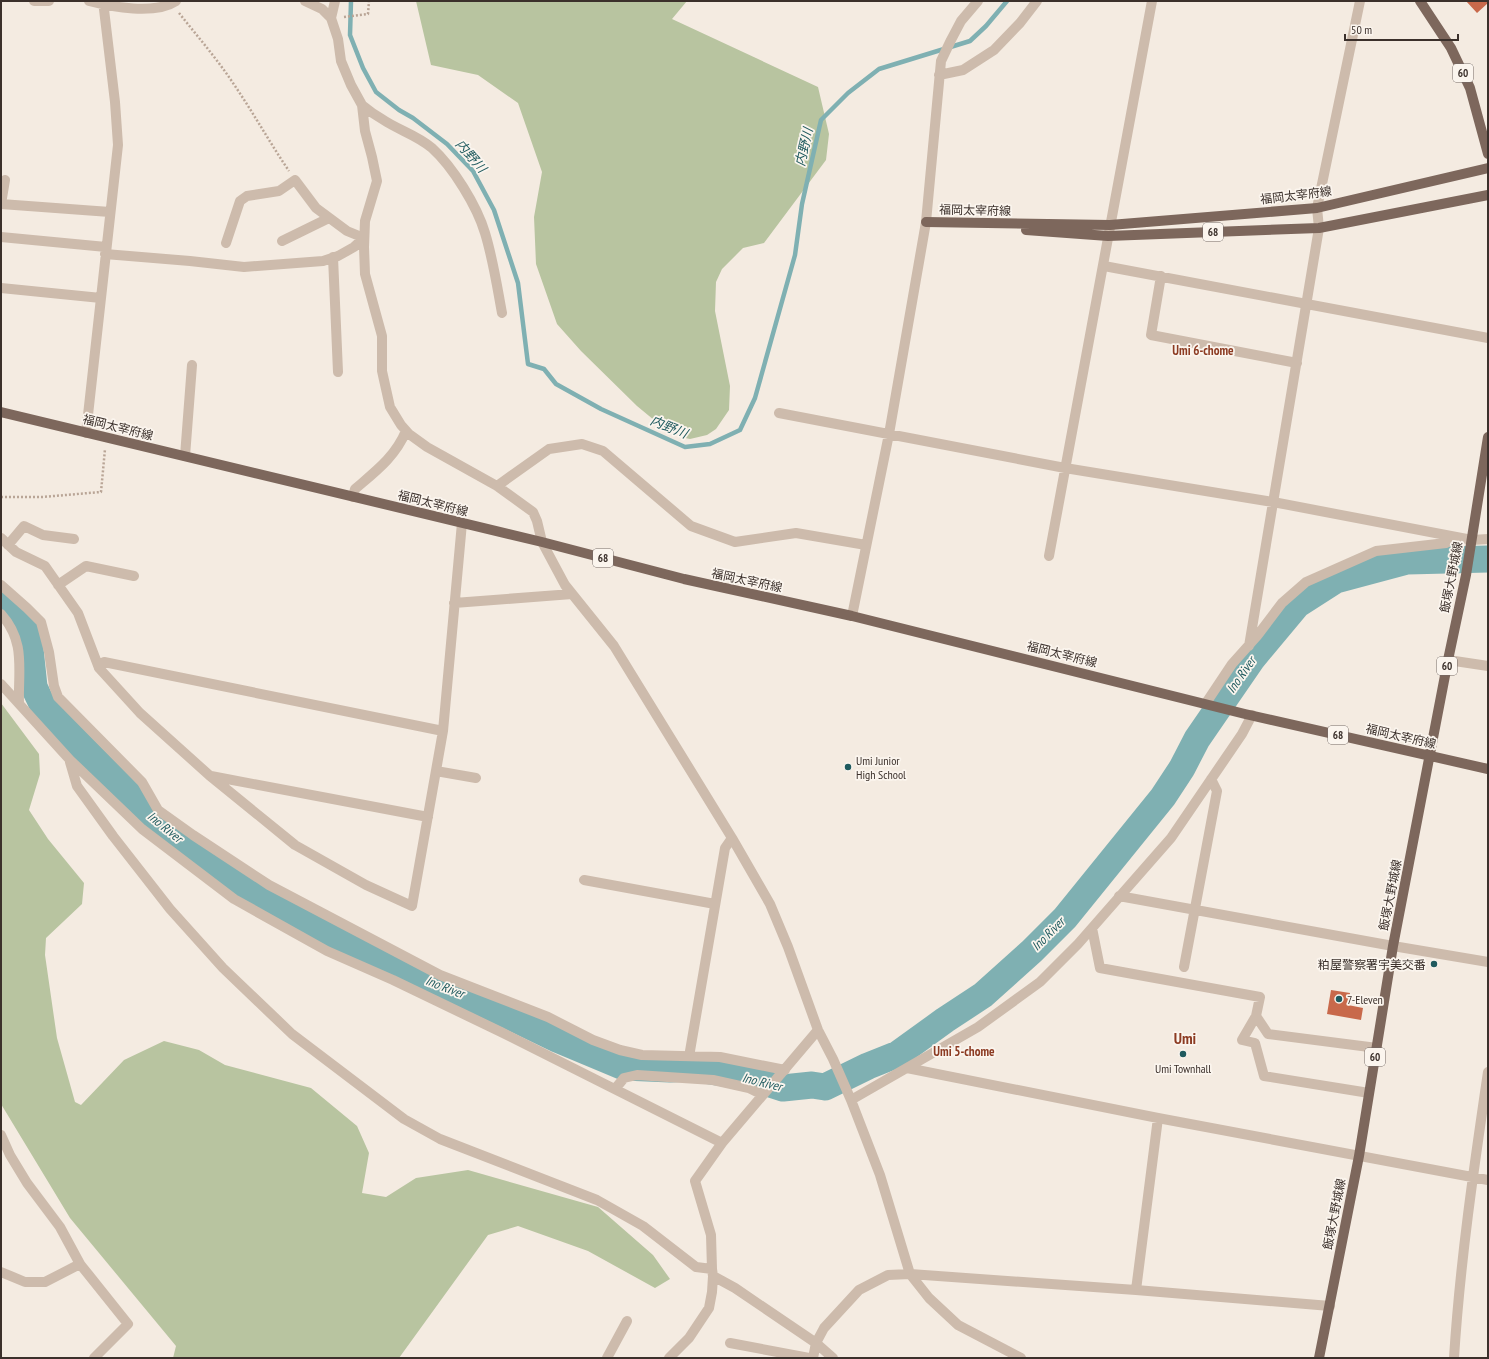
<svg xmlns="http://www.w3.org/2000/svg" width="1489" height="1359" viewBox="0 0 1489 1359" font-family="'PT Sans Narrow','Noto Sans JP',sans-serif">
<style>
.green{fill:#b8c4a0}
.lines{fill:none;stroke-linecap:round;stroke-linejoin:round}
.stream{stroke:#7fb0b2;stroke-width:4.5}
.river{stroke:#7fb0b2;stroke-width:27}
.building{fill:#c8694b}
.path{stroke:#b9a596;stroke-width:2.5;stroke-dasharray:2 2;stroke-linecap:butt}
.minor{stroke:#cdbbac;stroke-width:10}
.major{stroke:#7d675c;stroke-width:10}
.poi-dot{fill:#1f5a5e;stroke:#fbf5ee;stroke-width:1.5}
.labels{text-anchor:middle;dominant-baseline:central;stroke-width:3.5;stroke-linejoin:round;paint-order:stroke}
.shield{fill:#fbf5ee;stroke:#756b66;stroke-width:1}
.shield-label{font-size:11px;font-weight:bold;fill:#3b302b}
.street-label{font-size:12px;fill:#3b302b;stroke:#fbf5ee}
.poi-label{font-size:12px;fill:#3b302b;stroke:#fbf5ee;text-anchor:start}
.water-label{font-size:13px;font-style:italic;fill:#1f5a5e;stroke:#fbf5ee}
.neighbourhood-label{font-size:13px;font-weight:bold;fill:#8c3b22;stroke:#fbf5ee}
.district-label{font-size:16px;font-weight:bold;fill:#8c3b22;stroke:#fbf5ee}
</style>
<rect width="100%" height="100%" fill="#f4ebe1"/>
<!-- green -->
<path class="green" d="M416 1H687L672 19 818 87 829 134 826 160 764 243 743 248 722 269 716 282 715 311 730 386 729 410 716 429 707 435 690 439 681 437 660 425 637 406 581 351 557 324 536 264 534 217 542 172 518 103 478 75 431 65Z
M1 703 39 754 40 774 29 810 48 839 84 883 82 904 46 938 45 955 57 1038 75 1102 81 1105 124 1060 164 1041 199 1050 225 1065 311 1088 357 1126 369 1153 362 1193 386 1197 416 1178 468 1170 598 1207 653 1255 670 1279 655 1288 588 1251 518 1226 488 1235 399 1358H173L176 1346 70 1218 1 1104Z"/>
<g class="lines">
<!-- stream -->
<path class="stream" d="M351 1 350 35 363 68 376 92 399 110 413 118 447 144 473 171 494 210 518 283 528 364 544 369 556 384 601 409 685 447 710 444 740 430 755 398 795 255 802 204 821 120 848 93 879 69 970 41 986 26 1007 1"/>
<!-- river -->
<path class="river" d="M1 600 23 624 29 639 34 687 44 708 153 819 247 892 432 983 463 994 557 1039 624 1067 670 1069 691 1068 748 1077 783 1088 812 1085 825 1087 868 1066 898 1054 945 1020 983 995 1032 951 1065 918 1163 797 1182 768 1197 739 1252 659 1297 605 1336 580 1407 561 1488 559"/>
</g>
<!-- building -->
<path class="building" d="M1466 1H1488V3L1477 13Z
M1331 990 1350 993 1348 1005 1363 1008 1361 1020 1327 1014Z"/>
<g class="lines">
<!-- path -->
<path class="path" d="M179 13C198 37 218 60 235 86 254 114 270 143 289 171
M344 17 368 14 369 1
M1 497H42L101 492 105 449"/>
<!-- minor -->
<path class="minor" d="M34 1H49
M89 1C112 7 155 15 176 1
M305 1 322 9 331 18 338 39 341 61 351 85 362 105 365 131 372 157 377 181 365 221 364 247 365 274 382 336V371L390 407 401 425 409 434 427 447 497 486 533 512 537 521 542 542 565 585 614 646 732 838 770 904 788 947 818 1030 833 1059 851 1100 880 1175 910 1274 929 1298 958 1325 1021 1358
M331 18 335 1
M939 75 963 70 994 50 1020 23 1037 1
M362 105C368 110 375 115 382 119 398 130 417 135 432 148 453 167 477 206 485 233 493 259 497 286 502 313
M1 204 110 212
M1 204 5 180
M1 237 106 247
M282 241 329 218
M105 254 190 261 244 267 323 261 338 256 354 247 364 238 347 231 316 208 295 180 279 191 247 196 240 201 226 243
M333 257 338 372
M1104 266 1488 338
M1161 276 1151 335 1297 363
M1 288 101 298
M779 413 1065 468 1273 502 1472 540 1488 539
M86 433 118 145 115 102 103 1
M185 456 192 365
M497 486 549 449 582 444 603 451 691 526 735 542 796 533 866 545
M353 497 355 489C376 471 395 457 406 431
M1 538 16 552 45 566 78 613 99 668
M8 545 24 526 43 535 74 539
M1049 556 1152 1
M1 585 27 608 41 622 49 652 54 686 58 697 142 782 158 810 193 835 269 885 440 975 548 1017 593 1040 620 1050 642 1055 720 1057 785 1070
M58 585 86 566 134 576
M454 603 572 594
M1 614C26 642 18 669 19 703
M852 616 889 434 926 222 941 61 951 40 961 21 978 1
M1249 646 1319 228 1317 208 1360 1
M1448 660 1488 666
M1 684 70 760 142 829 234 899 327 951 393 980 501 1032 722 1143
M1206 703 1232 664 1257 636 1282 603 1306 582 1376 551 1446 543 1454 537
M443 731 104 662 99 668 140 713 209 775 295 845 366 885 412 906 443 731 462 523
M70 762 77 786 113 836 170 909 223 968 292 1034 404 1119 440 1139 597 1200 643 1226 696 1267 712 1269
M436 771 476 778
M211 776 428 817
M584 880 715 904
M1119 896 1393 946 1488 962
M1092 928 1100 968 1260 997 1256 1016
M1184 967 1217 791 1211 779
M690 1051 725 848 732 838
M907 1068 1158 1118 1488 1180
M615 1089 624 1078 637 1075 713 1080 749 1088 763 1095
M1369 1093 1264 1076 1255 1043 1242 1040 1256 1016 1268 1034 1377 1048
M851 1100 978 1027 1040 982 1078 944 1171 838 1242 734 1252 715
M1 1135 10 1155 27 1183 60 1227 80 1264 45 1282H25L1 1272
M80 1264 128 1324 94 1358
M713 1276 735 1288 816 1343 833 1358
M1136 1290 1158 1118
M730 1343 809 1358
M607 1358 627 1321
M669 1358 689 1338 709 1308 712 1292 713 1276 712 1269 711 1235 695 1181 722 1143 818 1030
M813 1358 816 1343 824 1328 859 1290 888 1275 910 1274 1136 1290 1330 1306
M1454 1358C1460 1262 1474 1167 1488 1072"/>
<!-- major -->
<path class="major" d="M1420 1 1451 48 1470 88 1488 154
M926 222 1110 225 1317 208 1488 168
M1026 230 1108 236 1319 228 1488 195
M1 412 542 542 684 579 852 616 1245 714 1488 769
M1319 1358 1359 1156 1393 946 1448 660 1466 575 1488 437"/>
</g>
<!-- markers -->
<g class="poi-dot">
<circle cx="848" cy="767" r="4"/>
<circle cx="1434" cy="964" r="4"/>
<circle cx="1339" cy="999" r="4"/>
<circle cx="1183" cy="1054" r="4"/>
</g>
<g class="labels">
<!-- shield labels -->
<g class="shield">
<rect x="1453" y="64" width="20" height="18" rx="3"/>
<rect x="1203" y="223" width="20" height="18" rx="3"/>
<rect x="593" y="549" width="20" height="18" rx="3"/>
<rect x="1437" y="657" width="20" height="18" rx="3"/>
<rect x="1328" y="726" width="20" height="18" rx="3"/>
<rect x="1365" y="1048" width="20" height="18" rx="3"/>
</g>
<g class="shield-label">
<text x="1463" y="73">60</text>
<text x="1213" y="232">68</text>
<text x="603" y="558">68</text>
<text x="1447" y="666">60</text>
<text x="1338" y="735">68</text>
<text x="1375" y="1057">60</text>
</g>
<!-- street labels -->
<g class="street-label">
<text transform="translate(1296 195) rotate(-7)">福岡太宰府線</text>
<text transform="translate(975 210) rotate(1)">福岡太宰府線</text>
<text transform="translate(118 427) rotate(14)">福岡太宰府線</text>
<text transform="translate(433 503) rotate(14)">福岡太宰府線</text>
<text transform="translate(1451 577) rotate(-79)">飯塚大野城線</text>
<text transform="translate(747 580) rotate(12)">福岡太宰府線</text>
<text transform="translate(1062 654) rotate(14)">福岡太宰府線</text>
<text transform="translate(1401 736) rotate(13)">福岡太宰府線</text>
<text transform="translate(1390 895) rotate(-79)">飯塚大野城線</text>
<text transform="translate(1334 1214) rotate(-79)">飯塚大野城線</text>
</g>
<!-- poi labels -->
<g class="poi-label">
<text x="856" y="760">Umi Junior<tspan x="856" dy="14">High School</tspan></text>
<text x="1426" y="964" text-anchor="end">粕屋警察署宇美交番</text>
<text x="1347" y="999">7-Eleven</text>
<text x="1183" y="1068" text-anchor="middle">Umi Townhall</text>
</g>
<!-- water labels -->
<g class="water-label">
<text transform="translate(804 147) rotate(-77)">内野川</text>
<text transform="translate(471 156) rotate(49)">内野川</text>
<text transform="translate(669 427) rotate(22)">内野川</text>
<text transform="translate(1241 675) rotate(-55)">Ino River</text>
<text transform="translate(165 827) rotate(39)">Ino River</text>
<text transform="translate(1048 934) rotate(-45)">Ino River</text>
<text transform="translate(445 987) rotate(21)">Ino River</text>
<text transform="translate(762 1082) rotate(14)">Ino River</text>
</g>
<!-- neighbourhood labels -->
<g class="neighbourhood-label">
<text x="1203" y="350">Umi 6-chome</text>
<text x="964" y="1051">Umi 5-chome</text>
</g>
<!-- district labels -->
<g class="district-label">
<text x="1185" y="1038">Umi</text>
</g>
</g>
<!-- border -->
<rect width="1489" height="1359" fill="none" stroke="#3b302b" stroke-width="4"/>
<!-- scale -->
<path d="M1345 34v6h113v-6" fill="none" stroke="#3b302b" stroke-width="2"/>
<text x="1351" y="34" font-size="12" fill="#3b302b" stroke="#fbf5ee" stroke-width="3" paint-order="stroke">50 m</text>
</svg>
